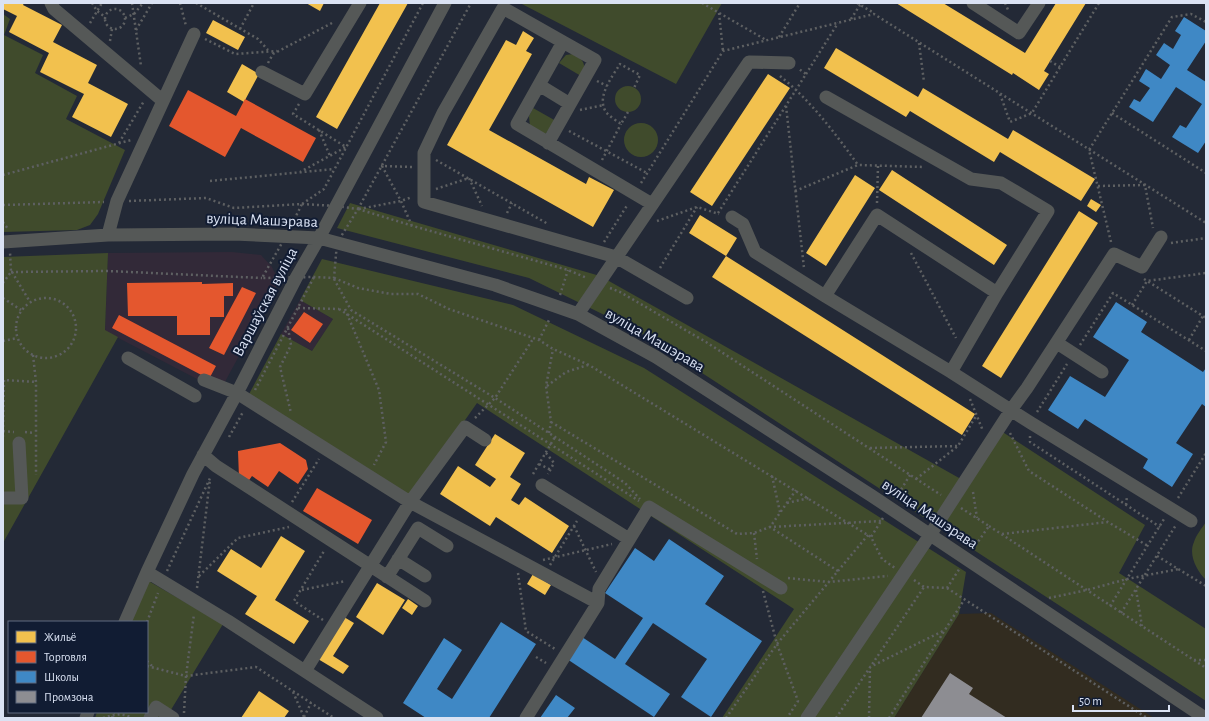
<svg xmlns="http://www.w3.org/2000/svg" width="1209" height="721" viewBox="0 0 1209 721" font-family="'Alegreya Sans',sans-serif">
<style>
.commercial{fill:#322938}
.industrial{fill:#322c20}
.green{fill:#404b2c}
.homes{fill:#f2c14e}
.shops{fill:#e4572e}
.schools{fill:#3f88c5}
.industry{fill:#8d8d92}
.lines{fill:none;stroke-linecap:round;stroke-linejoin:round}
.path{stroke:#5e6062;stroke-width:2.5;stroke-dasharray:2 3;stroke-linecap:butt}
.minor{stroke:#555857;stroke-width:13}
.labels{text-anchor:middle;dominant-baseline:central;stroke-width:4;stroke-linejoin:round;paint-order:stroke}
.street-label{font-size:16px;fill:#dae2f3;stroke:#111c33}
</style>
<rect width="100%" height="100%" fill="#232936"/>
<!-- commercial -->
<path class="commercial" d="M232 252 261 255 272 267 279 282 220 391 105 331 108 253Z
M300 300 333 319 312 351 281 334Z"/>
<!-- industrial -->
<path class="industrial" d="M991 613 1154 718H894L959 614Z"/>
<!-- green -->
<path class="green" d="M520 3H722L676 84Z
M3 14 10 19 4 35 43 55 35 73 77 96 66 119 125 150 98 214 90 225 77 230 3 232Z
M573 54C584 61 587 63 581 76L559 63 566 55Z
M615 99a13 13 0 1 1 26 0a13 13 0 1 1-26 0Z
M533 108 556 121 552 128 545 134 530 127 529 116Z
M624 140a17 17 0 1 1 34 0a17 17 0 1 1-34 0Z
M350 203 600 276 968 483 1001 431 1145 525 1119 573 1206 629V701L639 332 529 278 337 228Z
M108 253 105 330 118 337 3 543V257Z
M322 259 513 305 644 368 966 572 959 614 894 718H722L794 609 477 403 409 500 247 398 281 334 312 351 333 319 300 300Z
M1206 522V580C1197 571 1188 555 1194 542 1196 535 1202 528 1206 522Z
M145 579 223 624 166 718H95L97 712H147V622H130Z"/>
<!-- homes -->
<path class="homes" d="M3 3H24L23 5 62 25 53 42 97 65 88 83 128 104 111 137 72 117 84 94 40 72 49 53 9 32 17 16 3 9Z
M306 3H324L320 11Z
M380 3H408L337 129 316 117Z
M896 3H943L1025 53 1056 3H1086L1044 71 1049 74 1039 90 1013 73 1012 75Z
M213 20 245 37 238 50 206 33Z
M523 31 534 38 526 51 532 54 489 130 586 184 589 177 614 190 593 227 447 145 506 40 516 45Z
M836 48 918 97 923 88 1008 139 1013 130 1095 179 1081 201 1000 152 994 162 910 111 906 117 824 68Z
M242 64 259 74 244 102 227 92Z
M768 74 790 88 712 206 690 192Z
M892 170 1007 245 994 265 879 190Z
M855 175 875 188 826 266 806 253Z
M1091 199 1101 205 1096 212 1087 206Z
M1079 211 1098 223 1001 378 982 366Z
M700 215 737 238 726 256 689 233Z
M726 256 975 414 962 435 712 277Z
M495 434 525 453 510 477 521 484 511 500 519 505 525 497 569 526 552 553 496 517 490 526 440 494 458 466 490 487 496 479 475 465Z
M281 536 305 551 275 600 309 621 294 644 245 614 257 596 217 571 231 549 261 568Z
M533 574 551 585 545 595 527 584Z
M377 583 405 600 383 635 356 617Z
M408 599 418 606 412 615 402 608Z
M344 617 354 623 333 656 349 666 343 674 318 659Z
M259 691 289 711 284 718H241Z"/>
<!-- shops -->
<path class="shops" d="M188 90 236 116 245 99 316 138 303 162 241 128 225 157 169 126Z
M202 282V284L233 283V296H224V317H210V335H177V316H128L127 283Z
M242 287 256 293 224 355 209 348Z
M304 312 323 324 310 343 291 330Z
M119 315 216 366 209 379 112 328Z
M280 443 306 460 308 469 298 484 279 471 268 487 252 476 247 483 239 478 238 451Z
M317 488 372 520 358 544 303 511Z"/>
<!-- schools -->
<path class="schools" d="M1184 17 1206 31V41L1187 70 1206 82V141L1198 153 1172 137 1180 125 1186 128 1202 104 1176 87 1153 122 1129 107 1134 99 1140 102 1150 88 1139 81 1146 69 1161 79 1170 65 1156 55 1164 43 1173 49 1181 35 1175 31Z
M1116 302 1147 322 1141 332 1203 372 1206 368V407L1202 404 1176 443 1193 454 1172 487 1143 468 1148 459 1085 419 1078 429 1048 410 1070 376 1105 397 1129 360 1093 337Z
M669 539 724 576 705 604 762 641 711 717 681 697 707 659 653 623 625 664 670 694 654 717 567 659 582 637 615 659 643 618 605 593 635 548 654 561Z
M501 622 536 644 489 718H426L403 703 444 638 462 650 437 689 452 699Z
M556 695 575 708 567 718H540Z"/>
<!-- industry -->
<path class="industry" d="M950 673 973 688 969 694 1007 718H921Z"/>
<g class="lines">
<!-- path -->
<path class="path" d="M92 3 97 11 105 17
M132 3 141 66
M180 3 186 26
M196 3 258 39 268 50
M702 3 766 40
M857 3 874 13
M1005 3 1009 12
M105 19a10 10 0 1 1 20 0a10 10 0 1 1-20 0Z
M719 13 723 51
M125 18 134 14 143 3
M851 19 860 5 864 3
M90 23 102 3
M240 29 254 3
M136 30 152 3
M779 37 800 3
M205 39 235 54 277 51
M110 41 112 29
M919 43 924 82
M1050 61 1060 67
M268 63 273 54 332 23
M806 74 838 23
M780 76C811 101 835 133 858 165
M597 81 607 86
M1000 94 1010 122 1032 113 1099 3
M299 104 293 114 346 147 300 172
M786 106 804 268
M580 110 604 105
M628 112 621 124C617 121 610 117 606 112 596 97 612 77 620 64L640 75 634 88
M1112 113 1206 173
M319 130 330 156
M569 131 647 173
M119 143 144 101
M436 160 548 224
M602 160 621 124
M412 167 382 166 401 201 412 226
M3 175 131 140
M210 181 334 169
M641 183 723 51 874 14 1206 223
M1098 186 1145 185 1153 228
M436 189 469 178 482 206
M795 191 858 165 924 167
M129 201 206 198 234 208 302 204 324 189 423 3
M877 203 878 166
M302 204 336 206 358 209 337 243 334 278 314 277 262 278 286 236Z
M3 205 104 202
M358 209 413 226 568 270 587 278
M358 209 471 3
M359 209 401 201 412 197
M507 213 512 203
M718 213 806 74 799 69
M657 221 697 207 719 214
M3 222 8 229
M604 242 628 204
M1111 242 1089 150 1172 17 1191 14 1206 22
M1171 243 1206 238
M911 253 956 338
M660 268 697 207
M11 272 108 271 262 278
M12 272 30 302
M334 278 358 288 391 294H418L449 309 539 340 553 349 589 365 871 537
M334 279 351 310 495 398 549 433 625 483 640 499
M1144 279 1206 318
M3 283 11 272 10 252
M610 288 620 292 706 342 941 495
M560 295 568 270
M16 328a30 30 0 1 1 60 0a30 30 0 1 1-60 0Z
M3 298 21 310
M1132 305 1147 281 1206 273
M298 308 339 309
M339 309 639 501
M345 309 379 390 386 442 374 465
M288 328 291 345 280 367 291 413
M539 340 550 318
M1189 340 1203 316
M3 341 17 338
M1080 345 1113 293 1206 351
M33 355 36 382V475
M547 386 566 372 588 365
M255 390 314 277
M970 399 983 431
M1037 412 1067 364
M475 418 495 398 533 339
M551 422 737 534 754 533 770 527 796 490
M3 431 14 432
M25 432 35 433
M549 433 551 422 546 386 553 349
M1010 433 1029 471 1108 522
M1030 436V442L1160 527
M3 437 4 380 36 382
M229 437 243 412
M870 448 958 446
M546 453 554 463 548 474
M539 464 551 470
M533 474 555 437
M772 476 780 512
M916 479 958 446 976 416
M973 492 977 518
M896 498 910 475
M1178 498 1206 453
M292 502 319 459
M787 503 809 498
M1126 505 1127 496
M961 508 989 526 973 549
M883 518 871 537 882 559 895 568
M574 526 596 572
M989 526 1206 668
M754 533 757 559
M1002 534 1108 522 1148 546
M1157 556 1206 586
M543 560 612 544
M550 565 577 521
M167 571 211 476
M838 571 770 527 881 521
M518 573 526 631 555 649
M199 576 238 538 289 527
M788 578 829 582 888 576
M914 580 924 587 947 588 960 568
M197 588 210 479
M947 588 1147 718
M302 590 346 581
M1136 590 1142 626
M763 591 777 644 798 701 787 718
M1049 598 1087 590 1127 579 1179 569
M1110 606 1164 519
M1121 613 1176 525
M323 620 294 601 324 551
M147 622 158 593
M536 657 546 663
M1194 660H1206
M147 661 152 666
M147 666 186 676 256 667 334 718
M293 692 304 717
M184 713 186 676 194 614
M304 717 311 703
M103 718C113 715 122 712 132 718
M112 718 114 712
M726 718 777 644 868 535
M836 718 924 587
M869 718 870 667 945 630
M889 718 964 600"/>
<!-- minor -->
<path class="minor" d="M51 3 54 9 163 101
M973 3 1019 33 1039 3
M262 72 305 94 360 3
M539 85 570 104
M826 97 971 179 1001 183 1048 211 997 293 951 372
M548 143 595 60 563 42
M652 204 517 124 563 42 503 8 443 113 424 153V202L616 257 687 298
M732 217 743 224 755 252 825 296 951 372 1031 423 1191 521
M108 235 117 201 194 34
M3 242 108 235 234 234 319 238 495 285 578 314 656 357 872 496 1205 718
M825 296 877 215 997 293
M578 314 749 62 789 63
M1057 343 1102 372
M128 358 195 396
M204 380 237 393 410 502 598 603
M203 455 216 466 425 601
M542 485 629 539
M3 498H22L19 443
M398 559 425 576
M147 572 228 621 377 718
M387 577 418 528 447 546
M125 622 147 572 193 474 237 393 296 278 319 238 445 3
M305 671 410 502 465 427 485 440
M86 718 88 712
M150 718 156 707 173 718
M526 718 598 603 599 589 649 507 781 588
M807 718 930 535 1011 410 1027 388 1114 254 1142 267 1161 237"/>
</g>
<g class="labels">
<!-- street labels -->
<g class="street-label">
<text transform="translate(262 220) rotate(2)">вуліца Машэрава</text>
<text transform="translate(265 302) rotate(-62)">Варшаўская вуліца</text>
<text transform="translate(655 340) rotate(30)">вуліца Машэрава</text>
<text transform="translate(930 514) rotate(34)">вуліца Машэрава</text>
</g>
</g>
<!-- border -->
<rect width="1209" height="721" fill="none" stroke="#dae2f3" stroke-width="8"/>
<!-- legend -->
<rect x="8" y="621" width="140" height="92" fill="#111c33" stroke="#616b80"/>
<rect x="16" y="631" width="20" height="12" fill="#f2c14e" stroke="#616b80"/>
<text x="44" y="641" font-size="12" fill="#dae2f3">Жильё</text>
<rect x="16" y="651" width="20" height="12" fill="#e4572e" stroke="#616b80"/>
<text x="44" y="661" font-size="12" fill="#dae2f3">Торговля</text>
<rect x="16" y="671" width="20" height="12" fill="#3f88c5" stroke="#616b80"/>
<text x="44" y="681" font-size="12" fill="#dae2f3">Школы</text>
<rect x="16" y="691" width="20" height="12" fill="#8d8d92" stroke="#616b80"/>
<text x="44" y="701" font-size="12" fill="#dae2f3">Промзона</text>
<!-- scale -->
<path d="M1073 705v6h96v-6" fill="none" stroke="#dae2f3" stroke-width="2"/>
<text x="1079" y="705" font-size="12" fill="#dae2f3" stroke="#111c33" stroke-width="3" paint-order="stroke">50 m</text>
</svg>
